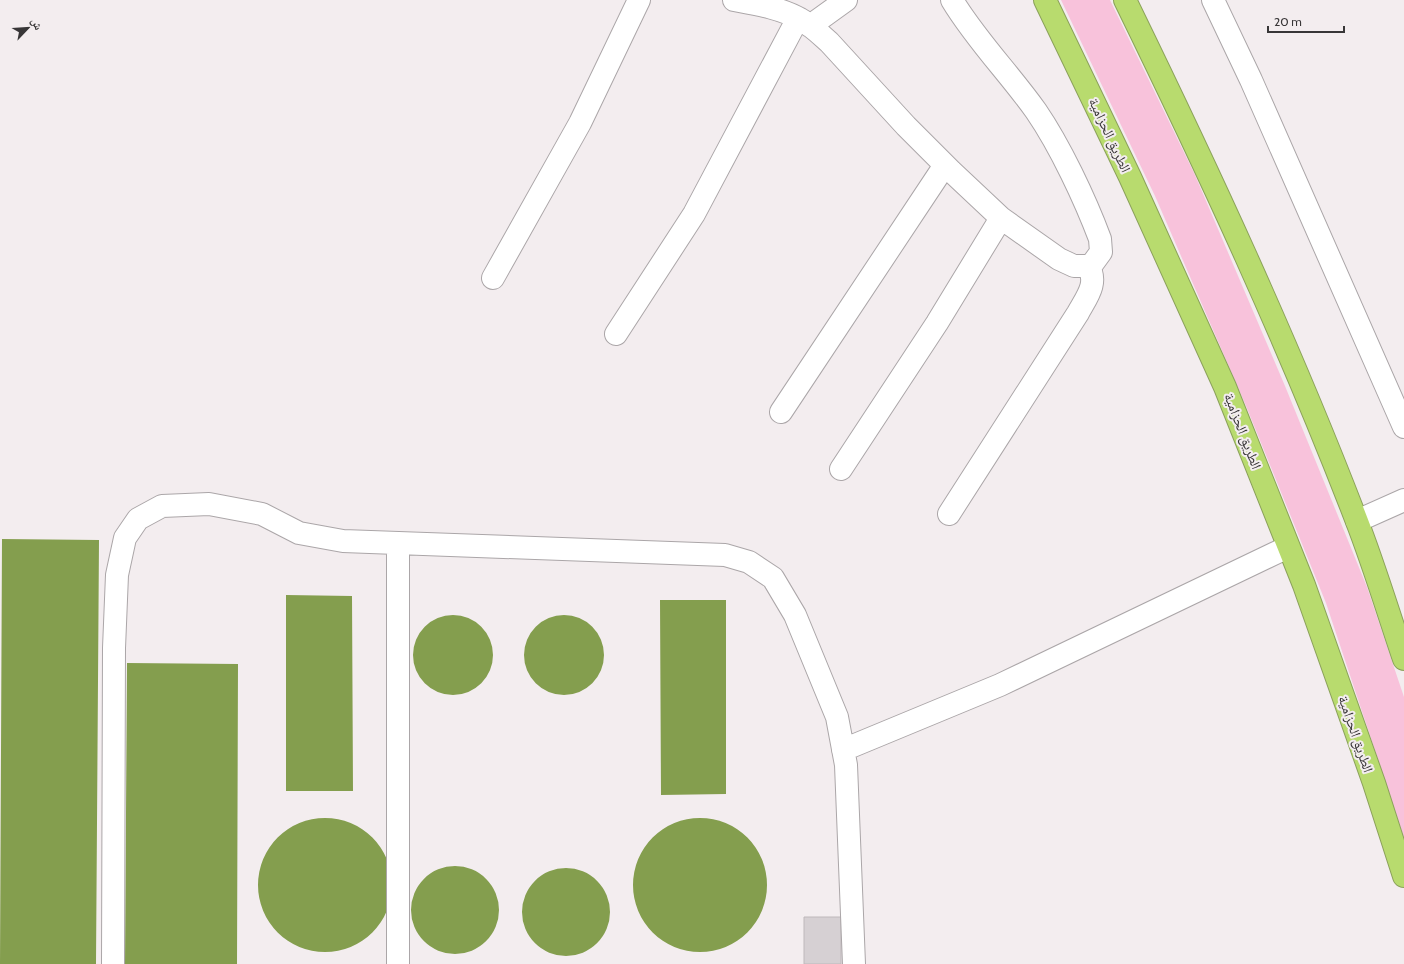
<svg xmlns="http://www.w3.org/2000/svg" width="1404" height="964" viewBox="0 0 1404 964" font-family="Cabin,'Noto Naskh Arabic',sans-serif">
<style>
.green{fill:#f8c2db}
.water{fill:#849e4e}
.building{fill:#d6d0d3;stroke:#beb8bb}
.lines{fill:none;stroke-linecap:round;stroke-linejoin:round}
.minor-casing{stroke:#aba6a8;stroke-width:24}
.highway-casing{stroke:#8ba15b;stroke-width:24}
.minor{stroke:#fff;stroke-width:22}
.highway{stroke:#b8db6e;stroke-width:22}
.labels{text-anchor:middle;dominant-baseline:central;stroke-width:4;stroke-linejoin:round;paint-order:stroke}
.street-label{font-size:14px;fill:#383637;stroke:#f3edef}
</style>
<rect width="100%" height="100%" fill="#f3edef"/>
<!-- green -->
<path class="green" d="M1061 0H1110L1195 175 1285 386 1367 587 1404 697V838L1326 603 1246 406 1155 196Z"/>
<!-- water -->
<path class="water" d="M2 539 99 540 96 964H0Z
M286 595 352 596 353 791H286Z
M660 600H726V794L661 795Z
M413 655a40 40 0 1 1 80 0a40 40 0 1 1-80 0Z
M524 655a40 40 0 1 1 80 0a40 40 0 1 1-80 0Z
M127 663 238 664 237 964H125Z
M633 885a67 67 0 1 1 134 0a67 67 0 1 1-134 0Z
M258 885a67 67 0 1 1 134 0a67 67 0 1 1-134 0Z
M411 910a44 44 0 1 1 88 0a44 44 0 1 1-88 0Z
M522 912a44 44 0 1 1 88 0a44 44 0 1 1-88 0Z"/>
<!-- building -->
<path class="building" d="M804 917H841V964H804Z"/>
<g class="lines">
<!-- minor casing -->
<g class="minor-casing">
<path id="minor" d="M734 0C755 4 781 8 800 19 811 25 820 34 829 42L906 126 951 171 1001 218 1059 259 1074 266H1088L1093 263 1101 252 1100 239C1085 199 1060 146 1036 111 1009 73 976 40 952 0
M1213 0 1251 80 1404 427
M810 26 846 0
M493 278 580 123 639 0
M616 334 694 214 798 18
M781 412 945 165
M841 469 937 323 1001 218
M949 514 1078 313C1086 298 1099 283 1088 266
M1357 521 1404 500
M398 543V964
M843 750 1000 685 1288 547
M113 964 114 648 117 575 125 538 138 519 162 506 209 504 262 514 299 533 343 541 725 555 749 562 773 578 795 615 837 717 846 765 854 964"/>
</g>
<!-- highway casing -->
<g class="highway-casing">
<path id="highway" d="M1045 0 1130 177 1225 387 1304 585 1374 783 1404 876
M1125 0C1208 170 1288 342 1356 519 1374 565 1388 612 1404 659"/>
</g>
<!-- minor -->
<use href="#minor" class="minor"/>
<!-- highway -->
<use href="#highway" class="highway"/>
</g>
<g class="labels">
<!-- street labels -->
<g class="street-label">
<text transform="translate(1110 135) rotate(65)">الطريق الحزامية</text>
<text transform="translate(1243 431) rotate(69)">الطريق الحزامية</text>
<text transform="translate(1356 734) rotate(71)">الطريق الحزامية</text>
</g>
</g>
<!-- north arrow -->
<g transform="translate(28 28) rotate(65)" stroke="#f3edef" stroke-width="3" paint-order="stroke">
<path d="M0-3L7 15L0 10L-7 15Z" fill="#383637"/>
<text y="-6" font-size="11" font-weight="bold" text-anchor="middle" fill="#383637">ش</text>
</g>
<!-- scale -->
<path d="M1268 26v6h76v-6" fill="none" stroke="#383637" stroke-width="2"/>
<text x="1274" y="26" font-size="12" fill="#383637" stroke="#f3edef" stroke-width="3" paint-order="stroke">20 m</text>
</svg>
